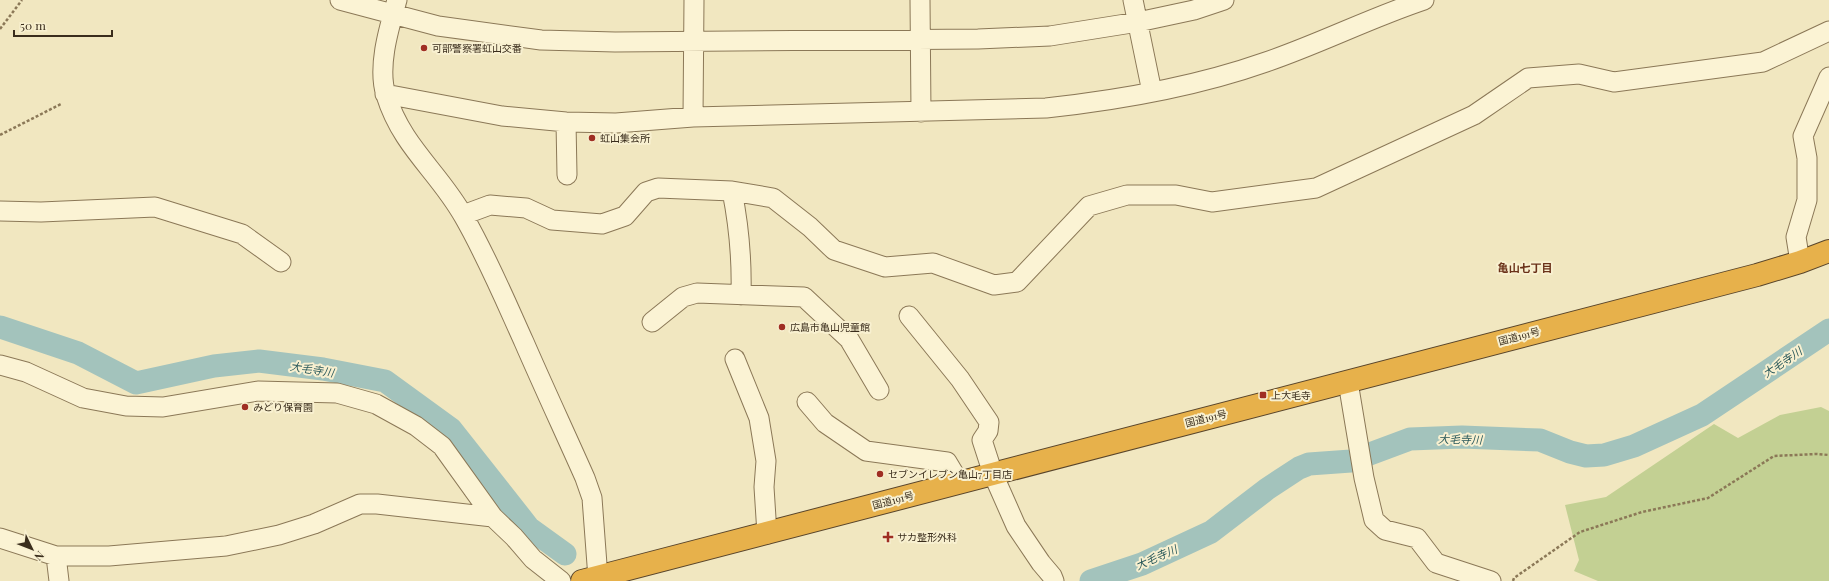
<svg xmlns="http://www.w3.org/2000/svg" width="1829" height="581" viewBox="0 0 1829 581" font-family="'Playfair Display','Noto Sans JP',serif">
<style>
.green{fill:#c3d093}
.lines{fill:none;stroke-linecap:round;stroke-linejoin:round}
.river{stroke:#a3c3bc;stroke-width:23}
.minor-casing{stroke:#8b7857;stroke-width:21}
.highway-casing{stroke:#59452b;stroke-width:24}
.path{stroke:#8b7857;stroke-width:2.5;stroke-dasharray:3 2;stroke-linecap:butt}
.minor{stroke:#fbf3d4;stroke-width:19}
.highway{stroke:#e7b14b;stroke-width:22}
.poi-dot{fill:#9f2e23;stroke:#f8f0d0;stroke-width:1.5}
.labels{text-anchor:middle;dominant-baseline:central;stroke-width:4;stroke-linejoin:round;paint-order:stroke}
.poi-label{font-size:10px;fill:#3a2d1c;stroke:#f8f0d0;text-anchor:start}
.street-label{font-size:10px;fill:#3a2d1c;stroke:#f8f0d0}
.neighbourhood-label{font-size:11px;font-weight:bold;fill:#6a3119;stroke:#f8f0d0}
.water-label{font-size:11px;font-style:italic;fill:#2a595b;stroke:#f8f0d0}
</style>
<rect width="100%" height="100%" fill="#f1e7c0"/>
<!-- green -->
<path class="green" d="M1821 407 1829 411V581H1598L1574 571 1579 560 1565 505 1606 497 1714 424 1738 438 1780 415Z"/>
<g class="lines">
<!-- river -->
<path class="river" d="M0 327 78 353 136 383 214 366 259 361 323 369 385 381 451 429 529 528 565 554
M1091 581 1142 564 1211 532 1267 489 1299 468 1309 464 1351 461 1410 439 1462 437 1540 440 1570 452 1586 456 1604 455 1634 446 1702 415 1829 330"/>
<!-- minor casing -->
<g class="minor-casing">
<path id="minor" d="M340 0 438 26 541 40 615 42 978 39 1050 36 1138 22 1194 10 1224 0
M397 0C389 28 377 67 386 95 402 147 439 172 464 217 487 257 505 300 524 342 544 388 565 433 585 478L592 498 598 578
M920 0 921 112
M1133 0 1152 92
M385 94 502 116 566 122 616 123 693 117 1046 108C1120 100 1195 87 1266 62 1319 44 1370 18 1424 0
M693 117 694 0
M566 122 567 175
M732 191C739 226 742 259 741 295
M0 211 41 212 155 207 242 234 281 262
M463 215 490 205 526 208 552 220 602 224 625 216 646 192 658 188 732 191 773 198 810 227 834 250 885 267 933 263 994 285 1017 282 1089 206 1127 195H1176L1212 202 1316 188 1474 115 1528 78 1579 74 1614 82 1763 62 1829 31
M1800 262 1796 237 1807 200V158L1803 136 1829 77
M909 316 960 379 989 422 988 431 982 440 993 474 1016 526 1041 563 1052 576 1054 581
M652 322 683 297 697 293 804 297 849 339 879 390
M735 359 759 418 766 461 764 487 767 534
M0 365 26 372 83 398 126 406 163 407 258 391 337 393 376 404 416 426 442 446 493 517
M1348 382 1364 478 1374 520 1385 530 1417 538 1436 563 1491 581
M807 402 825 423 866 451 947 462 959 482
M0 538 56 556H109L226 546 279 535 314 524 360 504H377L493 517 514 537 533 559 561 581
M56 556 59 581"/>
</g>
<!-- highway casing -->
<g class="highway-casing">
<path id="highway" d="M582 581 1757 275 1800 262 1829 251"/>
</g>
<!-- path -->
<path class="path" d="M0 29 22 0
M0 135 61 104
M1513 581 1514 578 1580 532 1642 512 1708 498 1774 456 1817 454 1829 455"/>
<!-- minor -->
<use href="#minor" class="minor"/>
<!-- highway -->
<use href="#highway" class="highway"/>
</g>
<!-- markers -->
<g class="poi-dot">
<circle cx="424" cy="48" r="4"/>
<circle cx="592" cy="138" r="4"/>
<circle cx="782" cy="327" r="4"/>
<rect x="1259" y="391" width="8" height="8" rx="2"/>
<circle cx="245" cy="407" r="4"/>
<circle cx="880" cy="474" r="4"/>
<path d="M886 531h4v4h4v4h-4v4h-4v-4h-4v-4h4z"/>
</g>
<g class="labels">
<!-- poi labels -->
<g class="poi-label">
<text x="432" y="48">可部警察署虹山交番</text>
<text x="600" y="138">虹山集会所</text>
<text x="790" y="327">広島市亀山児童館</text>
<text x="1271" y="395">上大毛寺</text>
<text x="253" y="407">みどり保育園</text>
<text x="888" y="474">セブンイレブン亀山7丁目店</text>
<text x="897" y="537">サカ整形外科</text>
</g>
<!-- street labels -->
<g class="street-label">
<text transform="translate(1519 336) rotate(-15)">国道191号</text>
<text transform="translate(1206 418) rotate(-14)">国道191号</text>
<text transform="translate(893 500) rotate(-15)">国道191号</text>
</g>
<!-- neighbourhood labels -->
<g class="neighbourhood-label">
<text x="1525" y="267">亀山七丁目</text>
</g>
<!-- water labels -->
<g class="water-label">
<text transform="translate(1782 362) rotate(-34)">大毛寺川</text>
<text transform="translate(312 369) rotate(9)">大毛寺川</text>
<text transform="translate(1460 439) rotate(1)">大毛寺川</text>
<text transform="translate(1156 557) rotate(-24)">大毛寺川</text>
</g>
</g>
<!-- north arrow -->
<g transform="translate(32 549) rotate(133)" stroke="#f8f0d0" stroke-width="3" paint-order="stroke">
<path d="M0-3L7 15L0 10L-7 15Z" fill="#3a2d1c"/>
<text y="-6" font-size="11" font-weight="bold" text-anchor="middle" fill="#3a2d1c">N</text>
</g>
<!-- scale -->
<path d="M14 30v6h98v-6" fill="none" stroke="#3a2d1c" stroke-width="2"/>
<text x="20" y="30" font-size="12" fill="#3a2d1c" stroke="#f8f0d0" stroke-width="3" paint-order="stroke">50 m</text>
</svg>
